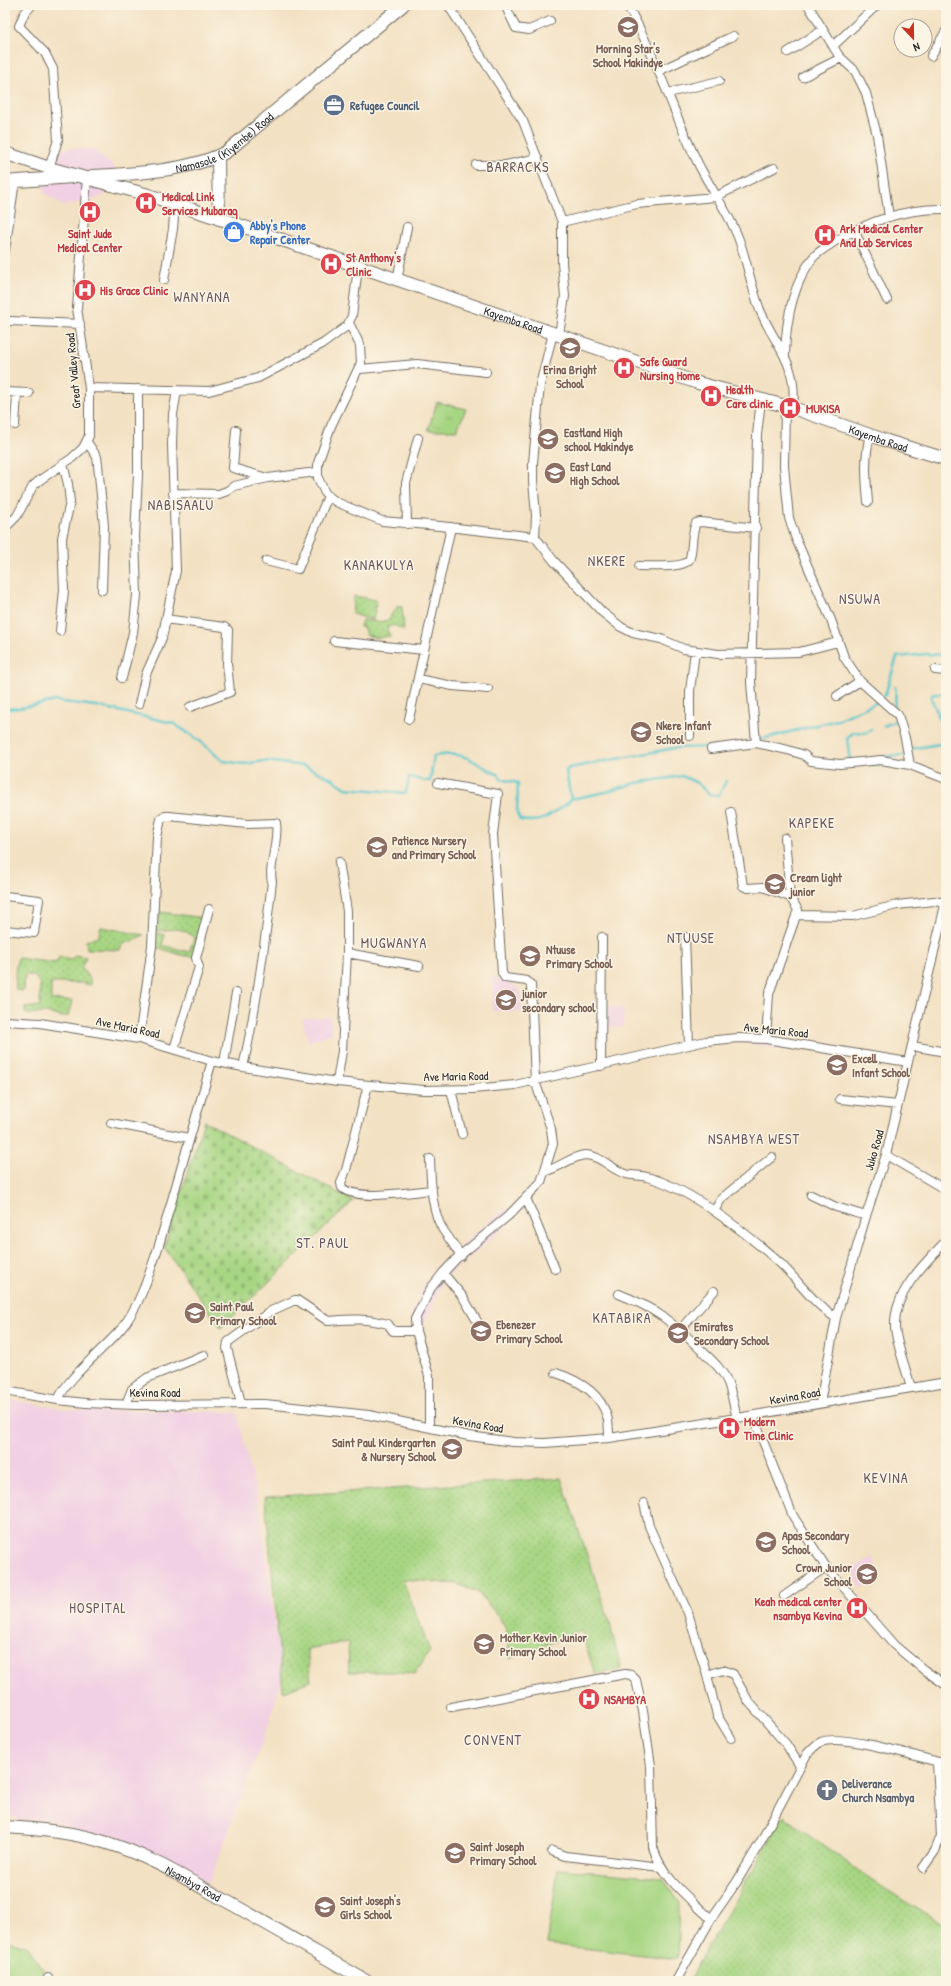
<svg xmlns="http://www.w3.org/2000/svg" width="951" height="1986" viewBox="0 0 951 1986" font-family="'Patrick Hand',sans-serif">
<style>
.built{fill:#f1d0e3}
.grass{fill:url(#grass-dots);stroke:#698057}
.cemetery{fill:url(#cemetery-stones);stroke:#698057}
.park{fill:url(#park-tufts);stroke:#698057}
.garden{fill:#a7d683;stroke:#698057}
.lines{fill:none;stroke-linecap:round;stroke-linejoin:round}
.stream{stroke:#58c6cd;stroke-width:2.5}
.street-casing{stroke:#716b60;stroke-width:10}
.secondary-casing{stroke:#716b60;stroke-width:14}
.street{stroke:#fff;stroke-width:8}
.secondary{stroke:#fff;stroke-width:12}
.labels{text-anchor:middle;dominant-baseline:central;stroke-width:3;stroke-linejoin:round;paint-order:stroke}
.education-label{font-size:12px;font-weight:bold;fill:#785e54;stroke:#fcf5e5;text-anchor:start}
.service-label{font-size:12px;font-weight:bold;fill:#4e5e75;stroke:#fcf5e5;text-anchor:start}
.street-label{font-size:12px;fill:#2b2b2b;stroke:#fcf5e5}
.health-label{font-size:12px;font-weight:bold;fill:#be3a42;stroke:#fcf5e5;text-anchor:start}
.shop-label{font-size:12px;font-weight:bold;fill:#366cbe;stroke:#fcf5e5;text-anchor:start}
.worship-label{font-size:12px;font-weight:bold;fill:#5b616d;stroke:#fcf5e5;text-anchor:start}
.quarter-label{font-size:14px;letter-spacing:1px;fill:#675660;stroke:#fcf5e5}
</style>
<defs>
<pattern id="grass-dots" width="8" height="8" patternUnits="userSpaceOnUse"><rect width="8" height="8" fill="#a7d683"/><path d="M2 2h.1M6 6h.1" fill="none" stroke="#90b871" stroke-width="1.8" stroke-linecap="round"/></pattern>
<pattern id="cemetery-stones" width="16" height="16" patternUnits="userSpaceOnUse"><rect width="16" height="16" fill="#a7d683"/><path d="M2 7V4a2 2 0 0 1 4 0v3zM10 15v-3a2 2 0 0 1 4 0v3z" fill="#90b871"/></pattern>
<pattern id="park-tufts" width="24" height="20" patternUnits="userSpaceOnUse"><rect width="24" height="20" fill="#a7d683"/><path d="M3 7l-1-3M5 7V3M7 7l1-3M15 17l-1-3M17 17v-4M19 17l1-3" fill="none" stroke="#90b871"/></pattern>
</defs>
<rect width="100%" height="100%" fill="#fcf5e5"/>
<filter id="ink" filterUnits="userSpaceOnUse"><feTurbulence type="fractalNoise" baseFrequency=".025" numOctaves="2"/><feDisplacementMap in="SourceGraphic" scale="8" xChannelSelector="R" yChannelSelector="G"/><feConvolveMatrix kernelMatrix="1 2 1 2 8 2 1 2 1" color-interpolation-filters="sRGB"/></filter>
<filter id="wash" filterUnits="userSpaceOnUse"><feTurbulence type="fractalNoise" baseFrequency=".012" numOctaves="4" result="noise"/><feDisplacementMap in="SourceGraphic" scale="16" xChannelSelector="R" yChannelSelector="G"/><feGaussianBlur stdDeviation="0.9" result="paint"/><feColorMatrix in="noise" values="0 0 0 0 0 0 0 0 0 0 0 0 0 0 0 0 0 1.4 0 .05"/><feComposite in="paint" operator="in"/></filter>
<g filter="url(#wash)">
<rect width="100%" height="100%" fill="#f3e1c3"/>
<!-- built -->
<path class="built" d="M68 148 92 149 112 165 127 181 101 197 63 206 44 192 43 173 47 156Z
M493 976 520 989 522 1012 492 1011Z
M603 1005 624 1009 623 1027 601 1026Z
M330 1017 332 1033 309 1042 302 1019Z
M748 1039 798 1046 797 1052 741 1042Z
M505 1209 517 1213 498 1233 445 1278 421 1331 410 1320 424 1284 473 1235Z
M5 1399 62 1409 237 1412 260 1510 282 1677 268 1726 209 1883 128 1843 75 1830 50 1820 21 1821 7 1814 5 1810Z
M872 1557 881 1579 860 1588 853 1569Z"/>
<!-- grass -->
<path class="grass" d="M354 596 377 600 373 620 352 614Z
M397 606 402 607 404 630 394 625 388 627 387 631 391 636 377 638 366 635 364 628 360 627 362 620 379 622 389 620 393 612 397 609Z
M160 912 204 918 195 956H185L155 947 157 933 165 935 162 945 189 952 194 938C182 925 170 930 156 931Z
M101 927 144 935 137 938 134 941 123 943 120 950 87 949 86 941 98 937Z
M75 955 86 957 81 968 90 979V985L82 983H51V1000L72 1001 68 1016 62 1017 47 1013 26 1014 24 1008 40 1006V984L34 975H25L23 991 16 990 15 972 18 958 56 963 59 957 71 960Z
M561 1478 609 1620 621 1668 595 1674 581 1631 510 1659 506 1628 495 1612 477 1592 457 1584 402 1579 430 1651 414 1674 403 1672H349L348 1642 307 1649 311 1681 283 1691 265 1497Z
M784 1816C836 1855 888 1894 946 1925V1981H688Z"/>
<!-- cemetery -->
<path class="cemetery" d="M204 1121 353 1201 221 1328 164 1247Z"/>
<!-- park -->
<path class="park" d="M437 402 466 409 457 430H428Z"/>
<!-- garden -->
<path class="garden" d="M558 1869 662 1878 680 1903 678 1959 547 1944Z
M10 1941 28 1947 42 1968 47 1981H5V1942Z"/>
<g class="lines">
<!-- stream -->
<path class="stream" d="M946 694H933L931 698 946 732
M882 697 885 695 897 657 928 654 946 655
M5 709 20 708 55 701 96 706 173 723 200 741 223 761 244 764 265 761 304 766 331 778 346 788 406 793 409 777C417 778 422 782 430 781L434 756C466 750 472 762 499 775L501 779 518 783 517 813 520 820C545 824 549 815 568 803L571 799 566 771 569 768 675 748 710 747
M895 709C893 701 898 695 895 687
M884 726 898 720
M758 740 837 720 880 701
M910 751 915 748 946 743
M881 757 904 755
M852 760H850L847 738 854 732 865 733 871 730
M872 764 892 766
M571 799 606 792 636 783 682 776 697 783 710 795H719L726 781"/>
</g>
</g>
<g filter="url(#ink)">
<g class="lines">
<!-- street casing -->
<g class="street-casing">
<path id="street" d="M32 5 24 14 19 26 45 53 53 69 58 140 49 168
M448 5 523 121 562 222V263L565 296 559 335
M505 5 516 28 529 30 550 21
M627 5C655 54 671 107 695 157 707 184 727 209 738 237 747 261 751 286 760 310 776 348 798 362 793 408
M808 5 839 56 855 71 866 93 877 135 889 217
M834 45 877 5
M788 52 823 30
M931 56 946 31
M659 71 733 36
M803 77 841 58
M668 93 719 81
M476 165H506L538 158
M562 222 637 204 715 197 774 168
M854 230 887 300
M5 250 15 181
M164 280 173 229 175 204
M397 281 407 227
M10 321 80 324
M349 323 360 345 361 363 331 426 318 463V478L325 493 336 502 382 521 440 526 535 537
M553 333 540 385 533 463V481L536 515 535 537 554 561 602 612 621 627 633 633 661 639 684 649 718 654 799 652 838 642
M785 354C786 321 792 286 812 259 817 252 827 247 834 242 868 221 906 208 946 209
M360 369 417 364 486 372
M89 388 209 391 258 378 324 343 347 326 352 316 358 267
M5 392 29 393
M785 406 784 466 789 518 796 539 831 620 844 657 860 681 898 715 905 738 910 765 946 779
M15 425 17 394
M236 430 233 468 267 478
M87 442 97 457 98 465 104 526 102 590
M173 493 219 494 227 491 234 486 268 478 317 472
M868 502C866 479 864 458 870 435
M407 524 406 483 418 438
M5 528 17 516 33 486 40 480 72 458 83 448 89 436V388L77 308 87 178
M266 561 298 569 328 496
M639 566C650 566 687 569 690 558 693 546 691 534 696 523L701 522 756 528
M165 619 224 627 228 630 227 664 230 692 190 707
M60 631 64 590 62 538 70 502 68 484 63 464
M334 641 424 650
M935 670 946 671
M122 678 133 633 137 595 135 536 138 475V389
M418 679 453 686 488 689
M837 696 860 681
M139 704 146 674 162 638 176 571 172 444 173 414 177 391
M409 719 451 527
M690 736V691L695 651
M756 743 751 682 757 435 761 400
M711 749 756 743 788 750 804 755 811 761 820 762 840 764 881 760 910 765
M731 812 743 886 748 888 763 887 790 897
M5 896 39 900 34 933 5 930
M796 915 853 916 897 905 934 901 946 903
M685 937 689 1045
M347 953 419 966
M5 1021 40 1023 139 1039 212 1061 243 1067 337 1082 424 1090 473 1089 515 1085 706 1041 738 1038 766 1039 908 1062
M139 1039 152 946 157 837 161 819 165 816H169L247 824 276 823C279 841 268 869 272 881 265 944 257 1005 243 1067
M766 1039 769 994 798 910 790 897 785 838
M912 1046 946 1052
M174 1049 199 967 196 958 209 909
M224 1063 236 993
M601 1066 602 937
M337 1082 342 1051 347 953V911L339 862
M368 1085 346 1170 341 1183 342 1188C358 1201 411 1192 432 1190
M451 1090 462 1134
M840 1099 898 1105
M111 1123 189 1138
M886 1155 946 1190
M430 1159C431 1182 431 1210 443 1230 449 1238 455 1247 461 1256
M546 1171C559 1168 572 1156 585 1155 600 1155 612 1170 626 1174 633 1176 641 1175 647 1177 690 1188 749 1235 782 1265 800 1283 814 1304 836 1318
M811 1195 836 1207 866 1216
M526 1198 555 1269
M714 1211 722 1198 772 1157
M443 1273 463 1297 484 1333
M619 1294C655 1308 672 1322 699 1348 710 1359 722 1368 728 1383 732 1394 734 1407 737 1418
M680 1330 714 1291
M556 1373C578 1380 600 1393 607 1416 609 1423 609 1431 609 1438
M911 1388C907 1372 895 1340 895 1326 894 1292 924 1264 946 1241
M5 1391 58 1400 86 1403 136 1405 265 1404 369 1415 469 1436 513 1442 545 1443 609 1438 737 1418 946 1382
M58 1400C67 1378 104 1349 121 1329 139 1308 150 1272 159 1245L212 1061
M241 1403 227 1348 228 1342 271 1311 295 1300H297L328 1321C353 1319 364 1318 388 1324L393 1331H416
M820 1403 836 1318 866 1216 886 1155 946 901
M126 1404 132 1389 147 1378 204 1355
M753 1416 793 1516 826 1567 894 1645 924 1670 946 1685
M429 1427V1376L416 1331 415 1319 431 1288 443 1273 457 1258 508 1216 541 1182 553 1144 551 1129 535 1081 531 985 527 981 505 978 502 973 493 834 498 794 438 783
M644 1503 649 1526 688 1613 707 1675 723 1670 733 1674 749 1702 786 1744 800 1766
M784 1596 826 1567
M707 1675 717 1715 731 1738
M451 1707 625 1674 631 1675 636 1680 643 1711 651 1766 653 1847C662 1878 688 1897 711 1919
M552 1851 565 1856 661 1867
M923 1868 935 1851 941 1836 937 1762
M48 1978 49 1981
M676 1981 711 1919 736 1883 760 1843 807 1754C811 1750 816 1744 821 1742 842 1733 921 1758 946 1764"/>
</g>
<!-- secondary casing -->
<g class="secondary-casing">
<g id="secondary">
<path id="s1" d="M5 153 49 168 145 194 233 223 698 383 793 408 887 441 946 459"/>
<path d="M218 156 219 219"/>
<path id="s2" d="M92 176C132 174 190 171 226 152L403 5"/>
<path d="M5 182 72 177"/>
<path id="s3" d="M5 1827C39 1829 72 1832 104 1842 145 1854 182 1876 219 1897 268 1924 317 1953 366 1981"/>
</g>
</g>
<!-- street -->
<use href="#street" class="street"/>
<!-- secondary -->
<use href="#secondary" class="secondary"/>
</g>
</g>
<!-- icons -->
<defs>
<g id="school-disc" transform="scale(1.15)"><circle r="9.5" fill="#8d6e63" stroke="#fcf5e5"/><path d="M0-5L7-2L0 1L-7-2ZM-4 1L0 2.5L4 1V4Q0 6-4 4Z" fill="#fff"/></g>
<g id="office-disc" transform="scale(1.15)"><circle r="9.5" fill="#5c6f8a" stroke="#fcf5e5"/><path d="M-6-3h4V-5.5h4V-3h4V5H-6ZM-1-4.5V-3h2v-1.5ZM-6 0V1H6V0Z" fill="#fff"/></g>
<g id="hospital-disc" transform="scale(1.15)"><circle r="9.5" fill="#e0444e" stroke="#fcf5e5"/><path d="M-5-5h3v3.5h4V-5h3V5h-3V1.5h-4V5h-3Z" fill="#fff"/></g>
<g id="shop-disc" transform="scale(1.15)"><circle r="9.5" fill="#3f7fe0" stroke="#fcf5e5"/><path d="M-5-2.5h2.3a2.7 3.5 0 0 1 5.4 0H5L5.5 6h-11ZM-1.5-2.5h3a1.5 2.3 0 0 0-3 0Z" fill="#fff"/></g>
<g id="church-disc" transform="scale(1.15)"><circle r="9.5" fill="#6b7280" stroke="#fcf5e5"/><path d="M-1.2-6h2.4v3.5h3.3v2.4h-3.3V6h-2.4V-.1h-3.3v-2.4h3.3Z" fill="#fff"/></g>
</defs>
<g fill-rule="evenodd">
<use href="#school-disc" x="628" y="27"/>
<use href="#office-disc" x="334" y="105"/>
<use href="#hospital-disc" x="146" y="203"/>
<use href="#hospital-disc" x="90" y="212"/>
<use href="#shop-disc" x="234" y="232"/>
<use href="#hospital-disc" x="825" y="235"/>
<use href="#hospital-disc" x="331" y="264"/>
<use href="#hospital-disc" x="85" y="290"/>
<use href="#school-disc" x="570" y="348"/>
<use href="#hospital-disc" x="624" y="368"/>
<use href="#hospital-disc" x="711" y="396"/>
<use href="#hospital-disc" x="790" y="408"/>
<use href="#school-disc" x="548" y="439"/>
<use href="#school-disc" x="555" y="473"/>
<use href="#school-disc" x="641" y="732"/>
<use href="#school-disc" x="377" y="847"/>
<use href="#school-disc" x="775" y="884"/>
<use href="#school-disc" x="530" y="956"/>
<use href="#school-disc" x="506" y="1000"/>
<use href="#school-disc" x="837" y="1065"/>
<use href="#school-disc" x="195" y="1313"/>
<use href="#school-disc" x="481" y="1331"/>
<use href="#school-disc" x="678" y="1333"/>
<use href="#hospital-disc" x="729" y="1428"/>
<use href="#school-disc" x="452" y="1449"/>
<use href="#school-disc" x="766" y="1542"/>
<use href="#school-disc" x="867" y="1574"/>
<use href="#hospital-disc" x="857" y="1608"/>
<use href="#school-disc" x="484" y="1644"/>
<use href="#hospital-disc" x="589" y="1699"/>
<use href="#church-disc" x="827" y="1790"/>
<use href="#school-disc" x="455" y="1853"/>
<use href="#school-disc" x="325" y="1907"/>
</g>
<g class="labels">
<!-- education labels -->
<g class="education-label">
<text x="628" y="48" text-anchor="middle">Morning Star's<tspan x="628" dy="14">School Makindye</tspan></text>
<text x="570" y="369" text-anchor="middle">Erina Bright<tspan x="570" dy="14">School</tspan></text>
<text x="564" y="432">Eastland High<tspan x="564" dy="14">school Makindye</tspan></text>
<text x="570" y="466">East Land<tspan x="570" dy="14">High School</tspan></text>
<text x="656" y="725">Nkere Infant<tspan x="656" dy="14">School</tspan></text>
<text x="392" y="840">Patience Nursery<tspan x="392" dy="14">and Primary School</tspan></text>
<text x="790" y="877">Cream light<tspan x="790" dy="14">junior</tspan></text>
<text x="546" y="949">Ntuuse<tspan x="546" dy="14">Primary School</tspan></text>
<text x="522" y="993">junior<tspan x="522" dy="14">secondary school</tspan></text>
<text x="852" y="1058">Excell<tspan x="852" dy="14">Infant School</tspan></text>
<text x="210" y="1306">Saint Paul<tspan x="210" dy="14">Primary School</tspan></text>
<text x="496" y="1324">Ebenezer<tspan x="496" dy="14">Primary School</tspan></text>
<text x="694" y="1326">Emirates<tspan x="694" dy="14">Secondary School</tspan></text>
<text x="436" y="1442" text-anchor="end">Saint Paul Kindergarten<tspan x="436" dy="14">&amp; Nursery School</tspan></text>
<text x="782" y="1535">Apas Secondary<tspan x="782" dy="14">School</tspan></text>
<text x="852" y="1567" text-anchor="end">Crown Junior<tspan x="852" dy="14">School</tspan></text>
<text x="500" y="1637">Mother Kevin Junior<tspan x="500" dy="14">Primary School</tspan></text>
<text x="470" y="1846">Saint Joseph<tspan x="470" dy="14">Primary School</tspan></text>
<text x="340" y="1900">Saint Joseph's<tspan x="340" dy="14">Girls School</tspan></text>
</g>
<!-- service labels -->
<g class="service-label">
<text x="350" y="105">Refugee Council</text>
</g>
<!-- street labels -->
<g class="street-label">
<text stroke="none"><textPath href="#s2" startOffset="140">Namasole (Kiyembe) Road</textPath></text>
<text stroke="none"><textPath href="#s1" startOffset="535">Kayemba Road</textPath></text>
<text transform="translate(73 371) rotate(-95)">Great Valley Road</text>
<text stroke="none"><textPath href="#s1" startOffset="919">Kayemba Road</textPath></text>
<text transform="translate(128 1027) rotate(12)">Ave Maria Road</text>
<text transform="translate(776 1030) rotate(6)">Ave Maria Road</text>
<text transform="translate(456 1076) rotate(-1)">Ave Maria Road</text>
<text transform="translate(874 1150) rotate(-74)">Juko Road</text>
<text x="155" y="1392">Kevina Road</text>
<text transform="translate(795 1396) rotate(-10)">Kevina Road</text>
<text transform="translate(478 1424) rotate(10)">Kevina Road</text>
<text stroke="none"><textPath href="#s3" startOffset="199">Nsambya Road</textPath></text>
</g>
<!-- health labels -->
<g class="health-label">
<text x="162" y="196">Medical Link<tspan x="162" dy="14">Services Mubaraq</tspan></text>
<text x="840" y="228">Ark Medical Center<tspan x="840" dy="14">And Lab Services</tspan></text>
<text x="90" y="233" text-anchor="middle">Saint Jude<tspan x="90" dy="14">Medical Center</tspan></text>
<text x="346" y="257">St Anthony's<tspan x="346" dy="14">Clinic</tspan></text>
<text x="100" y="290">His Grace Clinic</text>
<text x="640" y="361">Safe Guard<tspan x="640" dy="14">Nursing Home</tspan></text>
<text x="726" y="389">Health<tspan x="726" dy="14">Care clinic</tspan></text>
<text x="806" y="408">MUKISA</text>
<text x="744" y="1421">Modern<tspan x="744" dy="14">Time Clinic</tspan></text>
<text x="842" y="1601" text-anchor="end">Keah medical center<tspan x="842" dy="14">nsambya Kevina</tspan></text>
<text x="604" y="1699">NSAMBYA</text>
</g>
<!-- shop labels -->
<g class="shop-label">
<text x="250" y="225">Abby's Phone<tspan x="250" dy="14">Repair Center</tspan></text>
</g>
<!-- worship labels -->
<g class="worship-label">
<text x="842" y="1783">Deliverance<tspan x="842" dy="14">Church Nsambya</tspan></text>
</g>
<!-- quarter labels -->
<g class="quarter-label">
<text x="518" y="166">BARRACKS</text>
<text x="202" y="296">WANYANA</text>
<text x="181" y="504">NABISAALU</text>
<text x="607" y="560">NKERE</text>
<text x="379" y="564">KANAKULYA</text>
<text x="860" y="598">NSUWA</text>
<text x="812" y="822">KAPEKE</text>
<text x="691" y="937">NTUUSE</text>
<text x="394" y="942">MUGWANYA</text>
<text x="754" y="1138">NSAMBYA WEST</text>
<text x="323" y="1242">ST. PAUL</text>
<text x="622" y="1317">KATABIRA</text>
<text x="886" y="1477">KEVINA</text>
<text x="98" y="1607">HOSPITAL</text>
<text x="493" y="1739">CONVENT</text>
</g>
</g>
<!-- margin -->
<rect width="951" height="1986" fill="none" stroke="#fcf5e5" stroke-width="20"/>
<!-- north arrow -->
<g transform="translate(913 38) rotate(158)"><circle r="19" fill="#fcf5e5" stroke="#a8a49b"/>
<path d="M0-3L7 15L0 10L-7 15Z" fill="#c8321e"/>
<text y="-6" font-size="11" font-weight="bold" text-anchor="middle" fill="#2b2b2b">N</text>
</g>
</svg>
